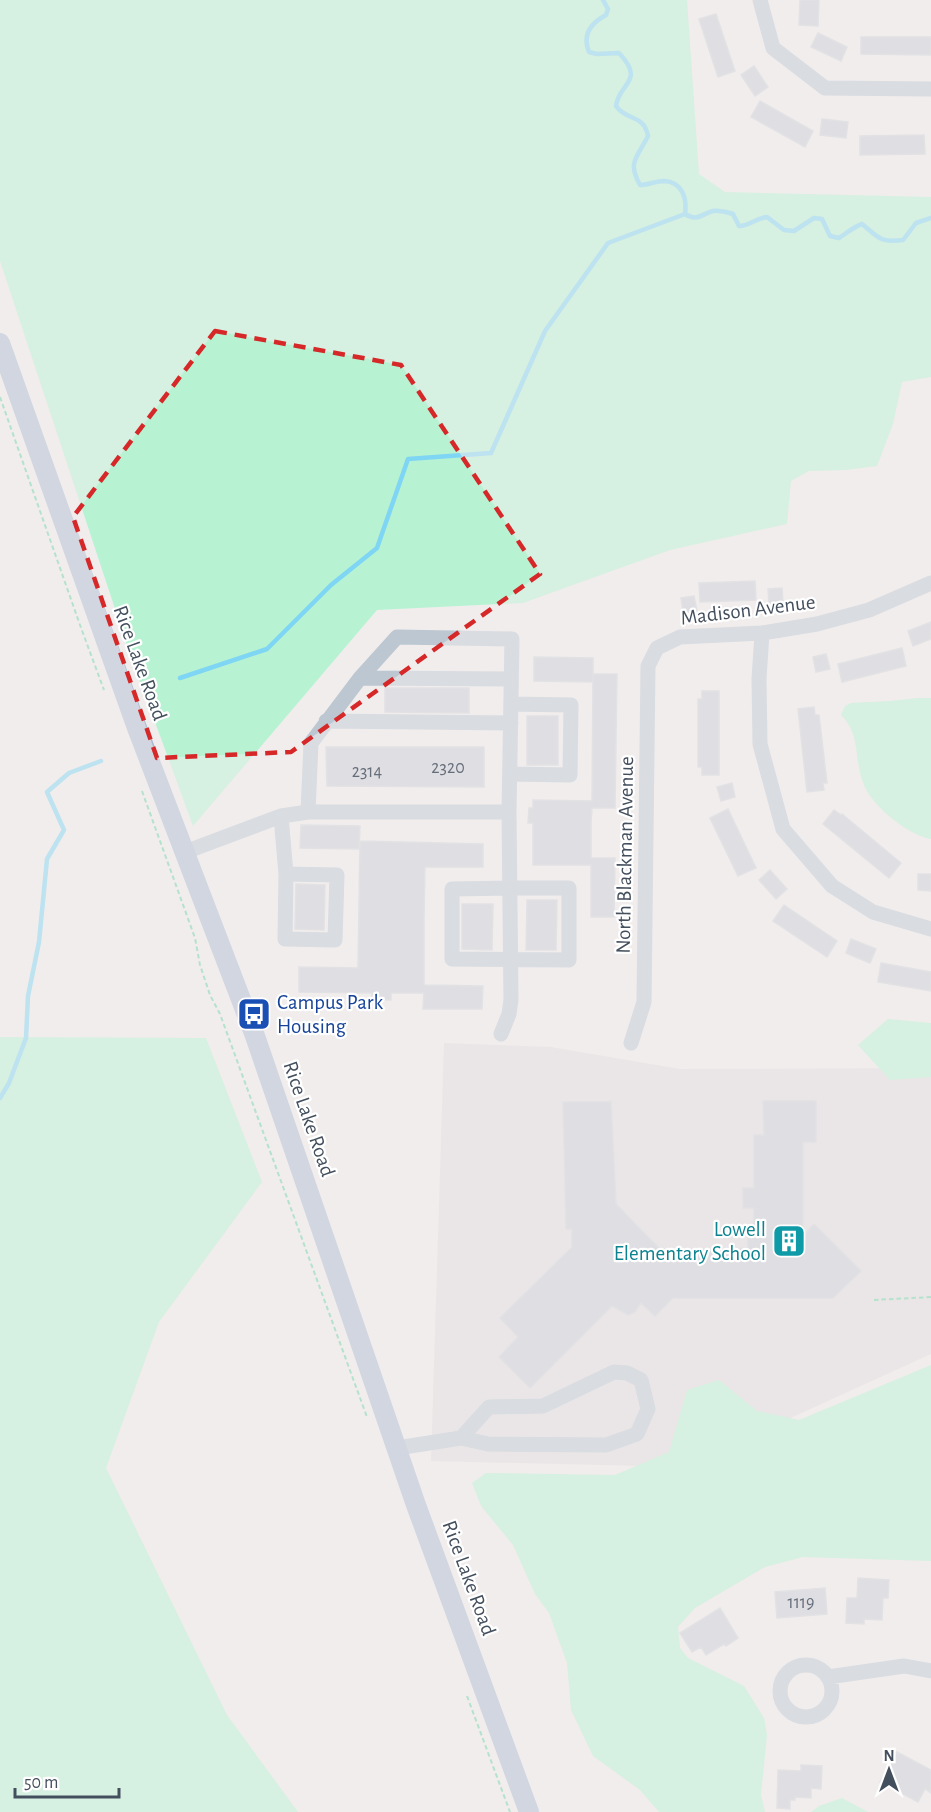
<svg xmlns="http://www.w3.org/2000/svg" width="931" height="1812" viewBox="0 0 931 1812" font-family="'Alegreya Sans',sans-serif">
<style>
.education{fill:#e2dedf}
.green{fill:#b7f3d2}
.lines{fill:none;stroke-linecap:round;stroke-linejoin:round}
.stream{stroke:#7fd5f4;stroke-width:4.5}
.building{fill:#c9ccd4;stroke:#d1d3da;stroke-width:1.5}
.path{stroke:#6cd4a7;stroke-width:2;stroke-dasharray:4.5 3;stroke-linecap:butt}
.minor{stroke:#bcc7d1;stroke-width:15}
.major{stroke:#aabbd0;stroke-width:20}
.marked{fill:none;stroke:#d62828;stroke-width:4.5;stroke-dasharray:12 8;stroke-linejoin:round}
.labels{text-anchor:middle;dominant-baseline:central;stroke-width:4.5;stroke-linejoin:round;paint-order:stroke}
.number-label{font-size:18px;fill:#656e7b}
.street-label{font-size:21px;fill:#444f5d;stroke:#fff}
.transit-label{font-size:21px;fill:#164399;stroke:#fff;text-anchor:start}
.culture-label{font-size:21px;fill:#0d838f;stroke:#fff;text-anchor:end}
</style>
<rect width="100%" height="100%" fill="#f1eded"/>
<!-- education -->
<path class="education" d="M444 1043 551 1047 680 1069 931 1068V1354L683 1467 431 1461Z"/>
<!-- green -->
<path class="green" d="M0 0H687L699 174 725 192 931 197V377L902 382 893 424 877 466 846 470 809 471 791 481 787 524 670 550 523 603 377 610 193 826 128 648 0 261Z
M918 698H931V839C908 835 873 807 864 785 853 759 862 736 841 715L845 706 851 703 890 701Z
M888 1019 931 1023V1077L890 1080 858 1045Z
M0 1037 206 1038 262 1182 159 1322 106 1468 227 1715 298 1812H0Z
M931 1365V1561L803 1557 765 1567 695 1608 678 1627 680 1648 688 1658 744 1686 764 1718 767 1735 761 1795 765 1812H659L640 1790 593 1756 571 1710 567 1663 549 1613 535 1594 513 1545 481 1506 472 1483 486 1473 615 1475 669 1452 687 1390 719 1380 757 1411 799 1420Z
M842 1798 868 1812H811L819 1806Z"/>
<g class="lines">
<!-- stream -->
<path class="stream" d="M603 0 608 9 606 15C591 23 582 35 589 52L597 54 619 53C646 82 619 82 616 106 626 121 644 114 648 136 637 158 627 162 640 185 648 185 656 181 664 181 683 182 687 199 685 214
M685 214C698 222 701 214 713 211 720 210 726 212 733 214L739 226C750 226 756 218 767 217L784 230 794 231 814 218 822 219 830 236 839 238C847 233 853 227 862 224 879 238 880 243 903 240L916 223 931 218
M180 678 267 649 331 585 377 548 408 459 491 453 545 331 608 243 685 214
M0 1098 9 1083 26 1038 28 996 39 942 47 859 64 830 47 792 69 773 101 761"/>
</g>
<!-- building -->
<path class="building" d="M800 0H819L818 26 799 25Z
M716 14 735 71 718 77 699 19Z
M818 33 847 47 841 61 811 47Z
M861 37H931V55L861 54Z
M754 66 768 87 755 96 741 75Z
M760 101 813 131 805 147 751 117Z
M822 119 848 122 846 138 820 135Z
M924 135 925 154 860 155V136Z
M755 581 756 600 700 602 699 583Z
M782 588 783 603 769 604 768 589Z
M694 596 697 611 683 613 681 598Z
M931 622V639L913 646 908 631Z
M902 648 906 666 842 682 838 664Z
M826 654 830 669 816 672 813 657Z
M534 657 593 658V682L534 681Z
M593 674H617L615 808H592L591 823V858H615L614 917H591V865H533V823H528L529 808H533V800L592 801Z
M385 688H469V713L385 712Z
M702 691H719V775H702V767H698V699H702Z
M814 707 815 715H819L827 783H823L824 790 807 792 798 709Z
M527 716H558V765H527Z
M326 747H484V787L327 786Z
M732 783 735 797 721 801 717 787Z
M728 809 756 868 738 876 710 818Z
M834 810 841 815 842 814 901 863 889 878 823 824Z
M301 825 360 826 359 849 300 848Z
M360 841 483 844V867H425L424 919V985L483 986 482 1009H423L424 993H391V1000H372V993L299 992V967L358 968Z
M770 870 787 889 776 899 759 880Z
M918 874H931V891L918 890Z
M296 884 325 885 324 930 295 929Z
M527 900H557L556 950H526Z
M462 904H493L492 950 462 949Z
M784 905 837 941 827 957 773 921Z
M851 939 876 949 870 963 846 953Z
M881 963 931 972V991L878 982Z
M763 1101H816V1142H803V1236L814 1224 861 1271 833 1298H673L655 1316 641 1303 635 1312 628 1315 612 1306 530 1388 499 1357 518 1337 500 1318 572 1247V1229H566L563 1102H611L616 1204 660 1249 748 1248V1235H754V1208H743V1188H754V1135H764Z
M858 1578 889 1580 888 1598H883L882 1620 864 1619V1624L846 1623 847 1598H857Z
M825 1588 827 1614 777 1618 775 1592Z
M720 1608 738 1638 726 1646 724 1644 706 1655 701 1647 692 1652 680 1633Z
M897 1752 931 1770V1793L925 1789 918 1802 880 1782Z
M801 1765 822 1766 821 1789 811 1788V1798L795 1797V1800H790V1809L777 1808 778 1770 801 1771Z"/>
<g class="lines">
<!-- path -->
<path class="path" d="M0 397 80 625 104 690
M142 791 195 938 200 965 210 995 220 1014 367 1417
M874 1300 931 1297
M467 1696 510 1812"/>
<!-- minor -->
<path class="minor" d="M760 0 773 48 825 88 931 89
M762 633 759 679 760 744 783 829 832 886 873 912 931 929
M360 678 511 679
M326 721 511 723
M510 774 570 775 571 705 511 704
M281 816 286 874 337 875 335 940 285 939 286 874
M185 852 281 816 308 812H509L512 639 397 637 360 678 311 743 308 812
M510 888H569V960L452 959V889Z
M501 1034 509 1014 511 1000 509 812
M631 1043 644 1002 648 666 657 648 680 637 762 633 817 624 869 610 931 583
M397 1448 461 1438 488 1444 606 1445 637 1434 648 1409 641 1380 627 1373 614 1372 543 1406 489 1407 461 1438
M780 1691a26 26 0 1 1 52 0a26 26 0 1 1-52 0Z
M828 1677 904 1666 931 1671"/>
<!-- major -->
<path class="major" d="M0 343 137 728 255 1036 416 1505 529 1812"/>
</g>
<!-- marked area -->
<path d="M0 0H931V1812H0ZM215 331 401 365 540 574 291 752 157 758 73 517Z" fill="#f1eded" fill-opacity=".55" fill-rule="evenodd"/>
<path class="marked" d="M215 331 401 365 540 574 291 752 157 758 73 517Z"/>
<!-- icons -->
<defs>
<g id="bus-square" transform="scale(1.725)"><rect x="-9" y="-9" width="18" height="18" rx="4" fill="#1a4fb4" stroke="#fff"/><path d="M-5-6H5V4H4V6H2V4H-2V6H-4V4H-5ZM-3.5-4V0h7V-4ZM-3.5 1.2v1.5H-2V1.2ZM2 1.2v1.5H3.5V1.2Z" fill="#fff"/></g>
<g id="building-square" transform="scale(1.725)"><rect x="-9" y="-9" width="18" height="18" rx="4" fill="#0f9aa8" stroke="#fff"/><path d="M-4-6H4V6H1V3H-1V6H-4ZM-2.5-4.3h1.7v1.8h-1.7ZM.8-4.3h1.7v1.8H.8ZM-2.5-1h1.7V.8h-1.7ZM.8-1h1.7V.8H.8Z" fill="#fff"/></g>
</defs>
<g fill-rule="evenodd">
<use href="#bus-square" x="254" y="1014"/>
<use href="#building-square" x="789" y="1241"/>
</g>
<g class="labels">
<!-- number labels -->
<g class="number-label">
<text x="448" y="768">2320</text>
<text x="367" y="772">2314</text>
<text x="801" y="1603">1119</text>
</g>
<!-- street labels -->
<g class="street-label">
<text transform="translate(748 610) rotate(-7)">Madison Avenue</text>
<text transform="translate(140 663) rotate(70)">Rice Lake Road</text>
<text transform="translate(625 855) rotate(-89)">North Blackman Avenue</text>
<text transform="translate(309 1119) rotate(71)">Rice Lake Road</text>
<text transform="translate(469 1578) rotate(70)">Rice Lake Road</text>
</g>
<!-- transit labels -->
<g class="transit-label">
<text x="277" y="1002">Campus Park<tspan x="277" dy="24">Housing</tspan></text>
</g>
<!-- culture labels -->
<g class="culture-label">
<text x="766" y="1229">Lowell<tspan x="766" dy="24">Elementary School</tspan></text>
</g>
</g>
<!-- north arrow -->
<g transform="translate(889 1770)" stroke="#ffffff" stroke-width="4.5" paint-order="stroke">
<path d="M0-4.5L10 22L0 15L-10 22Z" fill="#444f5d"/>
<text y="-9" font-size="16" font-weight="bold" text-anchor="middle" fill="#444f5d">N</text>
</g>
<!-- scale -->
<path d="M15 1788v9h104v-9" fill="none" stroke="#444f5d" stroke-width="3"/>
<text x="24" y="1788" font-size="18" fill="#444f5d" stroke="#ffffff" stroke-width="4.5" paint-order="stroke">50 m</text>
</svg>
